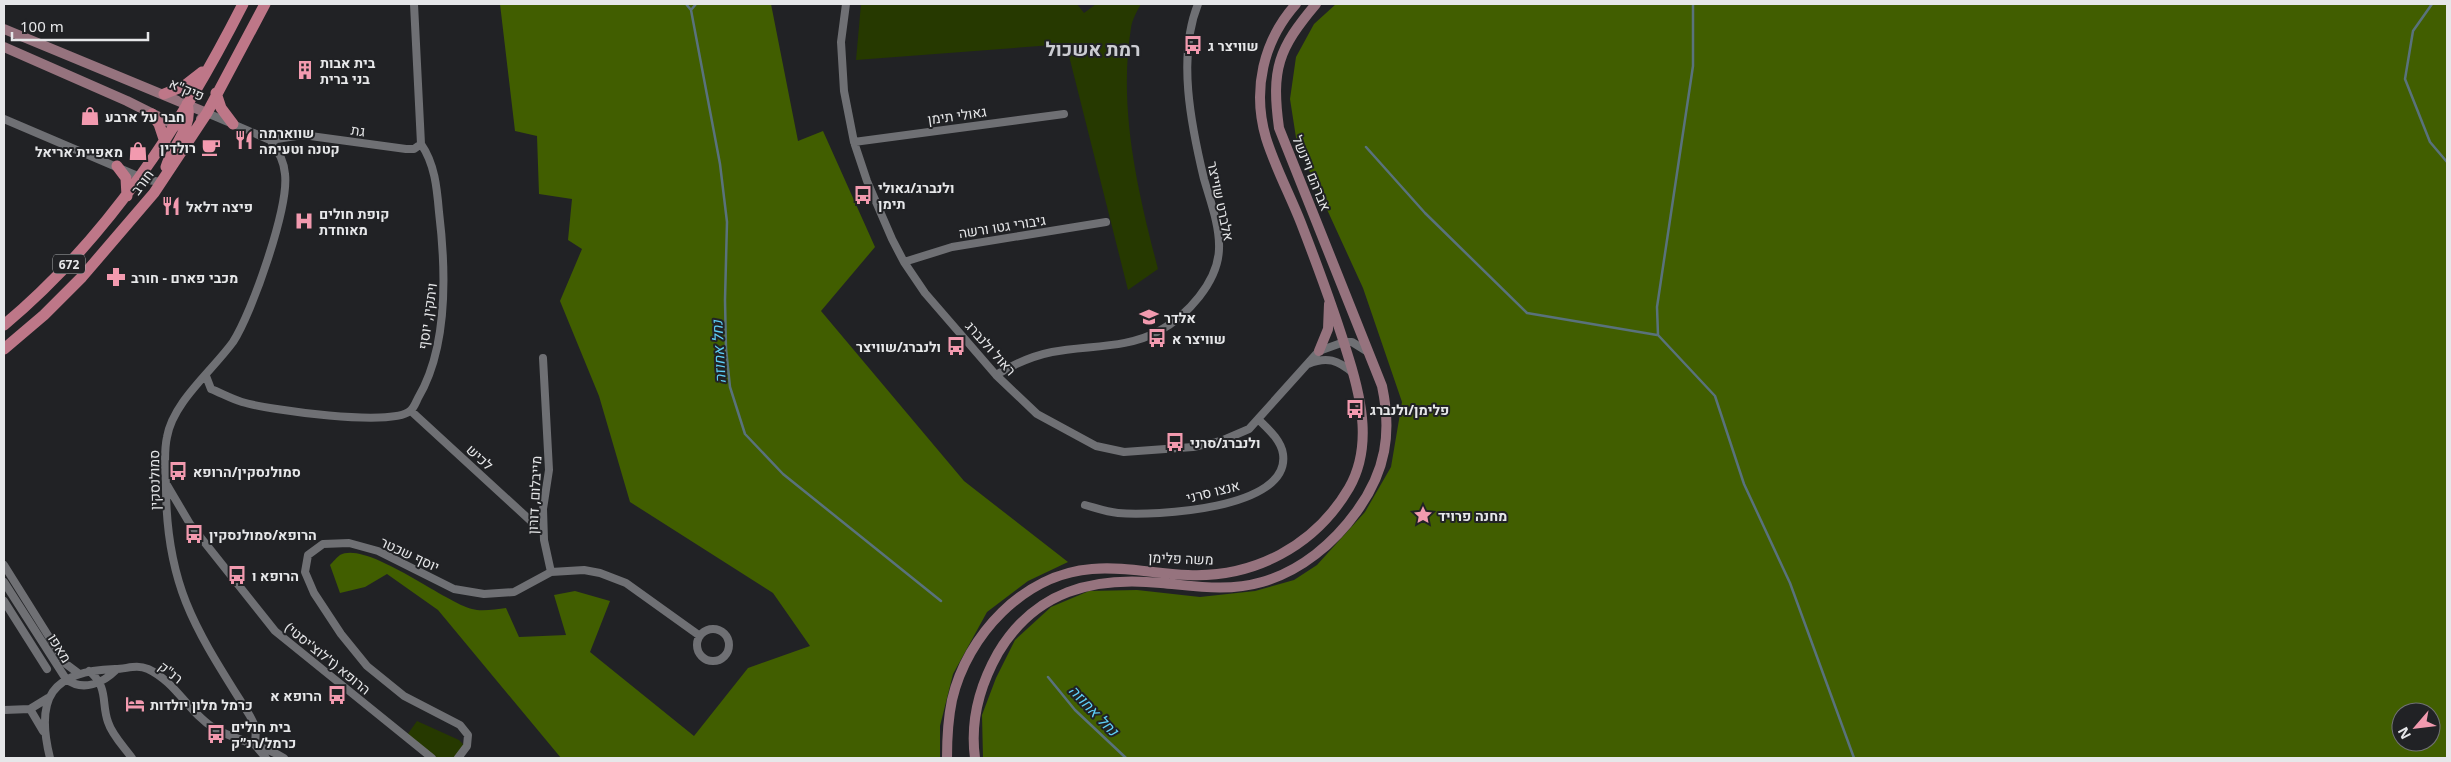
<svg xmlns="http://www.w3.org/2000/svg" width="2451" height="762" viewBox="0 0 2451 762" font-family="'Noto Sans',Heebo,sans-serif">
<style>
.green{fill:#263900}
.forest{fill:#415e00;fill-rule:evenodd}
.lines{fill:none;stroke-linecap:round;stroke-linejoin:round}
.stream{stroke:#59727c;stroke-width:2.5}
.minor{stroke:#6f7074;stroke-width:8}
.secondary{stroke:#96737e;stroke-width:10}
.primary{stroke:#be7788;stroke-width:11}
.labels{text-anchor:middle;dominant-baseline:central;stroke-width:4;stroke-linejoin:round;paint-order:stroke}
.shield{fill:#212225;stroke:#abacae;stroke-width:1}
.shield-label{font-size:12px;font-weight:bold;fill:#e6e7e9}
.poi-label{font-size:14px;font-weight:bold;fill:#e6e7e9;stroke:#212225;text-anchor:start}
.street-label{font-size:14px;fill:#e6e7e9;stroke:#212225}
.water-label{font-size:15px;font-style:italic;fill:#5dcef7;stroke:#212225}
.district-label{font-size:19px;font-weight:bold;fill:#cbccd1;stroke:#212225}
</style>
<rect width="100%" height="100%" fill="#212225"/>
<!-- green -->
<path class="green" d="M861 4H1077L1084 13 1096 4H1141C1137 11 1132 20 1131 28 1118 109 1138 192 1158 269L1128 290 1066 44 856 60Z
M417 721 459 740 465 746 455 758H437L407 735Z"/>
<!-- forest -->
<path class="forest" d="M500 4H771L798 141 823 131 875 247 821 311 964 481 1068 562 1028 581 987 612 953 674 940 726V758H561L438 610 387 574 365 587 340 593 330 565C333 562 337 557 340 555 366 540 443 601 472 609 482 612 496 609 506 608L519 637 566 635 554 595 575 591 610 601 590 652 694 736 748 668 810 646 773 593 630 502 599 396 560 301 582 249 568 240 572 199 539 194 537 136 515 131Z
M1336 4H2447V758H983L982 715 996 678 1015 640 1051 607 1089 591 1137 590 1200 597 1255 591 1294 580 1317 565 1365 512 1391 467 1402 402 1363 288 1297 144 1290 99 1296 57 1314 24ZM2401 712H2431V742H2401Z"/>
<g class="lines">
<!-- stream -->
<path class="stream" d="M686 4 691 10 720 164 727 222 725 300 726 349 730 387 745 434 783 474 941 601
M1693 4V66L1657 307 1658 335 1715 396 1744 484 1790 583 1854 758
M2432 4 2413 31 2405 79 2430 142 2447 162
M691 10 696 4
M1366 147 1425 213 1527 313 1657 335
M1048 677 1075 710 1126 758"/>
<!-- minor -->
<path class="minor" d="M846 4 841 42 844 91 854 142 867 181 892 239 904 262 925 293 996 375 1037 414 1096 446 1124 452 1193 447 1221 441 1249 429 1319 351 1344 342H1352L1368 352
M207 113 270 140 303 135 406 149H414L421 144
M4 119 147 180 162 182
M854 142 1064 114
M904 262 952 247 1106 222
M543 358 549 470 543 509 544 540 551 572
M1308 364C1327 356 1338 360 1353 373
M996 375C1014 364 1032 356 1052 352 1086 345 1127 349 1159 331 1187 316 1218 282 1219 249 1220 226 1210 200 1204 179 1191 125 1177 56 1198 4
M206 376 211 389C221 393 232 399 242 402 268 410 392 427 410 411 414 408 416 402 418 398 449 346 446 270 439 212 437 189 435 164 421 144L414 4
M411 411 532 522
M167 485 190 524 275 631 432 758
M1085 505C1096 508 1107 512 1118 513 1153 516 1291 510 1283 454 1281 440 1268 429 1259 420
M4 565 66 664 78 673
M4 582 66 679C83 692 103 683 116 670
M4 601 47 669
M697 645a16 16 0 1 1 32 0a16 16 0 1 1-32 0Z
M89 671C109 687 101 703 108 722 112 735 124 747 132 758
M30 709 43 731
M4 710 30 709 48 698
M255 745 256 728 250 716C199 634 167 591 166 490 166 472 163 455 167 437 173 402 212 371 233 342 252 313 289 207 285 174 284 160 278 150 270 140
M255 745 266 758
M50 758C35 698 51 671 115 669 127 669 136 664 148 669 176 682 189 713 214 728 236 741 262 744 284 758
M458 758 467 746 468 735 460 725 404 696 367 666 341 634 314 593 305 572 308 555 323 544 349 543 378 551 454 589 484 594 514 592 551 572 584 570 600 573 626 583 700 636"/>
<!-- secondary -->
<path class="secondary" d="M4 29 207 113 201 119
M4 47 127 101 175 125 181 126
M1319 351 1328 329 1329 304
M947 758C947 739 948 719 952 700 967 635 1024 574 1092 569 1124 566 1156 574 1188 575 1254 578 1315 546 1349 488 1372 448 1362 401 1349 359 1335 313 1318 267 1301 223 1290 195 1275 167 1266 138 1252 90 1263 41 1296 4
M975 758C970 721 980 685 998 653 1035 591 1093 576 1161 583 1195 586 1228 592 1262 582 1301 571 1334 543 1357 511 1386 471 1392 433 1382 386L1279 128C1271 69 1278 49 1316 4"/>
<!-- primary -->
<path class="primary" d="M216 93 221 108 233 124
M164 94 184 86 202 72
M152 114 159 124 165 142
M117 166 126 178 127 196
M166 167C172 147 194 126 187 104
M4 325C108 238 182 124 243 4
M4 349 44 315 82 277 154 193 207 113 265 4"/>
</g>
<!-- icons -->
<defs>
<g id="bus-bare" transform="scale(1.5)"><path d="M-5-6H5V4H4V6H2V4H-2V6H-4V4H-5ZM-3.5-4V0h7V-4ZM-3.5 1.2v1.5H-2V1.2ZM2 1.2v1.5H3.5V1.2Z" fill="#f29aaf" stroke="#212225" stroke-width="2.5" paint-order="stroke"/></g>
<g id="building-bare" transform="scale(1.5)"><path d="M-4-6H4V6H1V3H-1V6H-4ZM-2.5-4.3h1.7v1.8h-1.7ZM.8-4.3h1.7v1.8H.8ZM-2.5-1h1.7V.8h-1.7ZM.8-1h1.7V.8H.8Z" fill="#f29aaf" stroke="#212225" stroke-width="2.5" paint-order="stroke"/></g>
<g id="shop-bare" transform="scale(1.5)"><path d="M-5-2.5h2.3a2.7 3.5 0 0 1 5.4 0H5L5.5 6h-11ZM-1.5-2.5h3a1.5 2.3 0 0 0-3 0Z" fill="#f29aaf" stroke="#212225" stroke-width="2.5" paint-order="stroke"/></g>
<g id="restaurant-bare" transform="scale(1.5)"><path d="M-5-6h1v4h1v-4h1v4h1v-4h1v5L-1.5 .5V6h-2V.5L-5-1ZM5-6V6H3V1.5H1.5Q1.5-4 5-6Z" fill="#f29aaf" stroke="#212225" stroke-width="2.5" paint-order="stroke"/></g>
<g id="cafe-bare" transform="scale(1.5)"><path d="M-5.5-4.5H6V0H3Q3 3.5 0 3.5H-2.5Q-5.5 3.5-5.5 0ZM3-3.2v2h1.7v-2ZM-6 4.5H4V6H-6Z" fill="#f29aaf" stroke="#212225" stroke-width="2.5" paint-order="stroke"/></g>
<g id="hospital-bare" transform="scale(1.5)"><path d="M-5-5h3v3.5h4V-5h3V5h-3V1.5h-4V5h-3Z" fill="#f29aaf" stroke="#212225" stroke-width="2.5" paint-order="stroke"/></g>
<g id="pharmacy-bare" transform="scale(1.5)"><path d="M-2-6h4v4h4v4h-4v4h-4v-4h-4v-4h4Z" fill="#f29aaf" stroke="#212225" stroke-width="2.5" paint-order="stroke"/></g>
<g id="school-bare" transform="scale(1.5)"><path d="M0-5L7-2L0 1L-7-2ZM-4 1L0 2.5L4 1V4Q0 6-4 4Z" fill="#f29aaf" stroke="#212225" stroke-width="2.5" paint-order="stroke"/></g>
<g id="sight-bare" transform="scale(1.5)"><path d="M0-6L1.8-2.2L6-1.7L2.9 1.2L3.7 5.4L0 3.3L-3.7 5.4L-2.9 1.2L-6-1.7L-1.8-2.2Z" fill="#f29aaf" stroke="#212225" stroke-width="2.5" paint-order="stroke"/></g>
<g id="hotel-bare" transform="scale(1.5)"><path d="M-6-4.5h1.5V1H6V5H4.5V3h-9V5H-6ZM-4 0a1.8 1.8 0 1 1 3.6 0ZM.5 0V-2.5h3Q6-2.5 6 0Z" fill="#f29aaf" stroke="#212225" stroke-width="2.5" paint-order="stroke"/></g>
</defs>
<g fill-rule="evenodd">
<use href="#bus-bare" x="1193" y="45"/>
<use href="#building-bare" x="305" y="70"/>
<use href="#shop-bare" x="90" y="116"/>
<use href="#restaurant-bare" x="244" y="140"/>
<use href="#cafe-bare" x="211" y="147"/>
<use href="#shop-bare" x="138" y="151"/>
<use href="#bus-bare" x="863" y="195"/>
<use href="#restaurant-bare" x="171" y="206"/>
<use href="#hospital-bare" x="304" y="221"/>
<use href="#pharmacy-bare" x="116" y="277"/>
<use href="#school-bare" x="1149" y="317"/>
<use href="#bus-bare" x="1157" y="338"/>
<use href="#bus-bare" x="956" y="346"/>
<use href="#bus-bare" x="1355" y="409"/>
<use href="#bus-bare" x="1175" y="442"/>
<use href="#bus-bare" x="178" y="471"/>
<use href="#sight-bare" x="1423" y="515"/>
<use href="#bus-bare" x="194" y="534"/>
<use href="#bus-bare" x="237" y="575"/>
<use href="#bus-bare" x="337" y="695"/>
<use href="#hotel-bare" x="135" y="704"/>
<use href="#bus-bare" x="216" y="734"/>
</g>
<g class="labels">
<!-- shield labels -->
<rect class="shield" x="53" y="254.5" width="32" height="19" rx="4"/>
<g class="shield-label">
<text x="69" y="264">672</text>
</g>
<!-- poi labels -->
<g class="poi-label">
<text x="1208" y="45">שוויצר ג</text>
<text x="320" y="62">בית אבות<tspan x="320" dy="16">בני ברית</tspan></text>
<text x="105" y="116">חבר על ארבע</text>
<text x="259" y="132">שווארמה<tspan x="259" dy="16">קטנה וטעימה</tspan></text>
<text x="196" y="147" text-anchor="end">רולדין</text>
<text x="123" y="151" text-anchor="end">מאפיית אריאל</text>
<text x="878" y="187">ולנברג/גאולי<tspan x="878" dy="16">תימן</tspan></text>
<text x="186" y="206">פיצה דלאל</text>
<text x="319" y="213">קופת חולים<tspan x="319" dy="16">מאוחדת</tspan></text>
<text x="131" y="277">מכבי פארם - חורב</text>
<text x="1164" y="317">אלדר</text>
<text x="1172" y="338">שוויצר א</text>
<text x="941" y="346" text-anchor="end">ולנברג/שוויצר</text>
<text x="1370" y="409">פלימן/ולנברג</text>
<text x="1190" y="442">ולנברג/סרני</text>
<text x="193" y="471">סמולנסקין/הרופא</text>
<text x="1438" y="515">מחנה פרויד</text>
<text x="209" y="534">הרופא/סמולנסקין</text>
<text x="252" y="575">הרופא ו</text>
<text x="322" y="695" text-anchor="end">הרופא א</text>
<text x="150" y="704">כרמל מלון יולדות</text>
<text x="231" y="726">בית חולים<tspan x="231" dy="16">כרמל/רנ״ק</tspan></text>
</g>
<!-- street labels -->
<g class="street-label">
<text transform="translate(187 89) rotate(23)">פיק"א</text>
<text transform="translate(957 115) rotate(-8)">גאולי תימן</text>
<text transform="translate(358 130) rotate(8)">גת</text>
<text transform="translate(1312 173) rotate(68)">אברהם ויינשל</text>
<text transform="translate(142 182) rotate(-53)">חורב</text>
<text transform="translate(1221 201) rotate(78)">אלברט שוייצר</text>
<text transform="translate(1002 226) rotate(-9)">גיבורי גטו ורשה</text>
<text transform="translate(427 316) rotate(-82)">ויתקין, יוסף</text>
<text transform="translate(991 348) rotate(48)">ראול ולנברג</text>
<text transform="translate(480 457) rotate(42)">לכיש</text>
<text transform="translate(154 480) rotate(-91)">סמולנסקין</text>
<text transform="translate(1213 491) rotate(-14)">אנצו סרני</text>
<text transform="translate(534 495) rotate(-87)">מייבלום, דורון</text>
<text transform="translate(410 554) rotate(25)">יוסף שכטר</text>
<text transform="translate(1181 558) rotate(2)">משה פלימן</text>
<text transform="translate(60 648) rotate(58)">מאפו</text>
<text transform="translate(328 658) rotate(39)">הרופא (ז'לוצ'יסטי)</text>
<text transform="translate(171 672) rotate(38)">רנ"ק</text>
</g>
<!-- water labels -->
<g class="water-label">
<text transform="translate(718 352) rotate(-93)">נחל אחוזה</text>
<text transform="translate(1094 710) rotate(46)">נחל אחוזה</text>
</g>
<!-- district labels -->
<g class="district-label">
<text x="1093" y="49">רמת אשכול</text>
</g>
</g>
<!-- border -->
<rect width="2451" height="762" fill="none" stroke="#e6e7e9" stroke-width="10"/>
<!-- north arrow -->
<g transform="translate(2416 727) rotate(242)"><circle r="24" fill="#212225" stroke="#707173"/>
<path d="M0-4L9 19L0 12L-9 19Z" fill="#f29aaf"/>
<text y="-8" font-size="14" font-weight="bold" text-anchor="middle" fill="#e6e7e9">N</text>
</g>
<!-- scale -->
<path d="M12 32v8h136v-8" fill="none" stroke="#e6e7e9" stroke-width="2.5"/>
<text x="20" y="32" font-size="15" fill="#e6e7e9" stroke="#212225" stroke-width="4" paint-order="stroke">100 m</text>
</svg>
